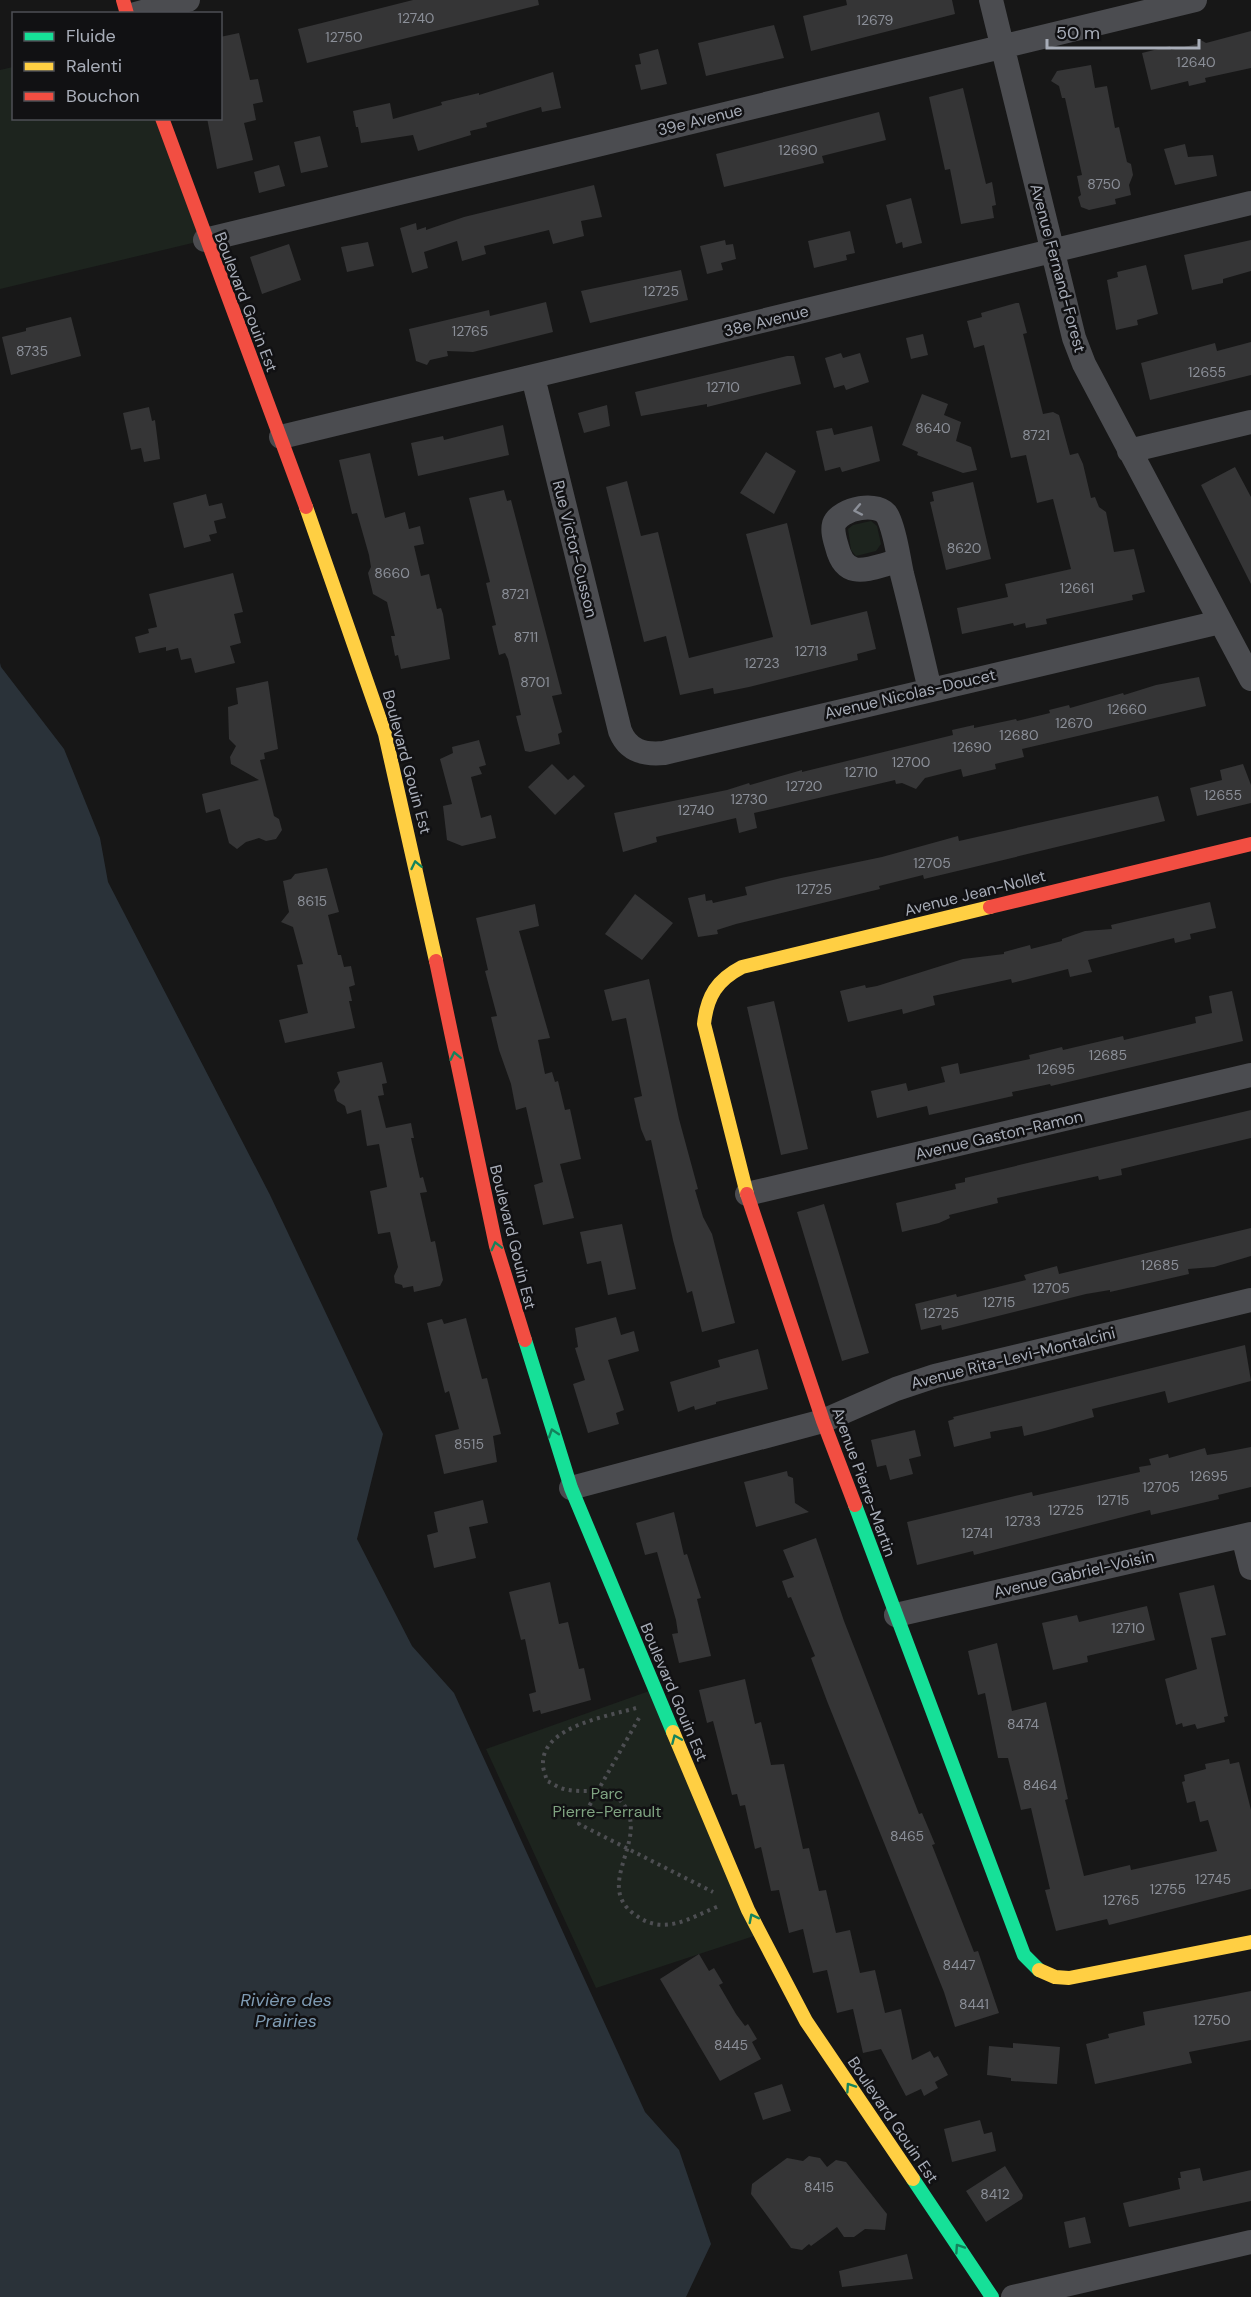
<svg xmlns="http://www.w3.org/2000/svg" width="1251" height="2297" viewBox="0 0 1251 2297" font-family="'DM Sans',sans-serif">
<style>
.green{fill:#1d241e}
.water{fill:#2a3239}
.building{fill:#353536}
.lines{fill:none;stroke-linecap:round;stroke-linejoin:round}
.path{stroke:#4d4e52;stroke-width:4;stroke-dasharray:3 4.5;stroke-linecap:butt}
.street{stroke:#4b4c50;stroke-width:24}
.fast{stroke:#16e098;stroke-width:14}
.slow{stroke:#ffcf43;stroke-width:14}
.jam{stroke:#f24e42;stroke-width:14}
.oneway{stroke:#8c9099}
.oneway2{stroke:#14835c}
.labels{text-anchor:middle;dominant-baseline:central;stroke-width:5;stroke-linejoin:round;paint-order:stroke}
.number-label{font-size:14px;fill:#8b8f98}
.street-label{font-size:16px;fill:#a8adb8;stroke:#111113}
.park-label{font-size:16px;fill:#7fa381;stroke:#111113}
.water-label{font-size:18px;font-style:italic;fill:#7f9bb3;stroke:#111113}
</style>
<rect width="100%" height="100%" fill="#171717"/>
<!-- green -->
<path class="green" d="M13 67 14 118 162 119 205 240 0 289V70Z
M871 521 877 526 881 544 876 551 856 556 851 550 848 529 853 525Z
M655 1689 760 1934 596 1988 486 1749Z"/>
<!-- water -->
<path class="water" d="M0 663 1 667 64 749 100 838 108 882 270 1195 383 1434 357 1539 412 1646 454 1693 645 2112 679 2150 711 2244 686 2297H0Z"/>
<!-- building -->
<path class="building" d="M413 0H538L539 5 307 63 298 29Z
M846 0H952L955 14 811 51 803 16 847 5Z
M774 25 784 58 706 76 698 43Z
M1251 31V68L1205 78 1206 82 1189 86 1188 81 1151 90 1142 53 1170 46 1171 50 1197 44 1199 39 1206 43Z
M239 33 250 80 258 79 263 102 253 104 256 120 244 123 253 160 217 169 207 118H220V37Z
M658 49 667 84 641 90 635 65 641 64 639 54Z
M1091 65 1095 88 1107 86 1115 128 1119 127 1127 162 1131 164 1133 175 1129 185 1131 195 1115 199 1116 204 1089 210 1081 207 1078 197 1081 195 1077 176 1082 175 1065 98H1062L1059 86 1051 81 1057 71Z
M553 72 561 108 542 112 541 107 486 123 487 127 470 131 471 135 418 151 413 135 361 143 358 127H356L353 111 390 103 393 119 442 105 441 102 479 93V95Z
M963 88 986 184 992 182 996 205 992 206 994 218 961 224 950 169 945 170 929 97Z
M879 112 886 140 822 156 824 163 724 187 716 154Z
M320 136 328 167 301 173 294 142Z
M1185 144 1188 157 1213 155 1217 176 1175 185 1164 149Z
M279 165 285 186 259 193 254 172Z
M594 185 602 217 581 221 584 236 553 244 549 230 484 246 486 254 462 261 457 241 424 252 428 268 412 273 400 228 416 223 417 230 426 227V230L464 217Z
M911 198 922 243 903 248 902 242 896 244 886 205Z
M850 231 855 253 846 255 847 260 814 268 808 241Z
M725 240 726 245 733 244 736 259 721 263 723 270 707 274 700 246Z
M1251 240V271L1223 279V283L1192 290 1184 255Z
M368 242 374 266 347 272 341 247Z
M289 244 301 280 262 294 250 257Z
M1146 265 1158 314 1137 320 1138 325 1116 330 1107 280 1118 277 1117 272Z
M681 270 688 300 590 323 581 291Z
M546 302 553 332 473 352 447 351 448 356 430 360 427 365 416 361 409 329 489 310 490 316Z
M1016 303H1019L1027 333 1023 334 1043 414 1053 412 1059 415 1070 455 1078 453 1083 464 1091 498 1095 497 1099 507 1106 512 1114 552 1134 549 1145 592 1132 595 1133 600 1046 619 1047 624 1026 628 1025 623 1014 626 1013 623 962 634 957 608 1008 597 1005 584 1071 569 1053 499 1037 503 1026 455 1011 458 984 345 974 348 967 321 982 317 981 313Z
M71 317 81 356 11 375 2 337 26 331V328Z
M923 334 928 355 911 359 906 338Z
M1251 342V375L1150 400 1141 363 1215 343 1217 351Z
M841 353 843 358 860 353 869 382 846 390 844 385 834 388 825 358Z
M787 356H794L801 384 707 407V404L641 416 635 392Z
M922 394 948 404 944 415 961 422 956 441 971 447 977 470 963 473 917 455 918 452 902 445Z
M607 405 610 426 584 433 578 413Z
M149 407 152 421 155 420 160 459 144 462 141 448 131 450 123 413Z
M503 425 509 455 418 476 411 443 443 436 444 440Z
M872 426 880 461 842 472 840 467 825 471 816 431 832 428 834 435Z
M766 452 796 471 774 514 740 493Z
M370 453 385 518 405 512 409 529 420 526 424 544 414 546 421 576 429 574 437 609 441 608 443 614 450 659 401 669 398 655 395 656 391 636H395L387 602 373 594 368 573 371 567 369 555 357 513 352 514 339 460Z
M1235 467 1251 497V584L1201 485Z
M627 481 641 536 658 532 689 658 773 637 746 534 787 523 811 625 867 611 876 649 857 654 858 660 749 687 714 694 713 688 680 695 666 636 644 642 633 597 606 487Z
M973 482 991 559 946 570 930 502 934 501 932 492Z
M504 490 507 501 511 500 562 694 552 696 562 732 558 734 560 744 530 752 525 751 516 716 521 715 508 659 505 653 499 655 492 626 496 625 486 583 490 582 469 498Z
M206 494 209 506 222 503 226 518 214 521 217 533 209 535 211 541 184 548 173 503Z
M233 573 243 612 234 614 241 643 230 646 235 663 195 673 191 658 181 660 178 648 166 651V647L139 653 135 637 149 633 148 629 157 627 149 594Z
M1199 677 1206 706 1022 749 1024 757 995 764 996 769 963 777 961 769 925 778 916 789 902 783 896 784 895 780 754 813 757 828 739 833 736 818 656 837 657 842 623 852 614 813 727 790 749 783 750 785 802 770V772L953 735 952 730 974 725V728L1016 719 1017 721 1050 713 1049 710 1069 705 1070 708 1123 693 1124 695 1156 685Z
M268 681 278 749 264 753 265 759 260 760 274 816 279 819 282 830 276 839 266 841 259 838 246 842 237 849 229 843 220 809 206 813 202 794 259 780 231 764 230 757 236 746 229 739 228 707 238 704 236 688Z
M479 740 486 765 479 767 482 774 471 777 481 818 491 815 496 838 462 846 447 840 443 806 452 804 440 759 453 753 452 747Z
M552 764 568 780 574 775 585 786 555 815 528 787Z
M1243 764 1251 785V803L1197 816 1190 788 1222 780 1220 770Z
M1158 796 1165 821 924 879 923 875 879 886 880 889 736 924 717 930 718 934 698 937 688 898 705 894 706 901 712 900 713 903 747 895 745 887 781 878 882 857 958 836 959 841Z
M327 868 339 912 328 915 338 955H341L344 967 351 966 355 985 349 987 352 1001H349L355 1028 285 1043 279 1020 308 1013 297 965 303 964 293 927 281 922 289 912 283 881 291 879 295 874Z
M635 894 673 923 642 960 605 934Z
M1210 902 1216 928 1190 934 1191 939 1175 943 1174 938 1088 960 1092 972 1070 977 1068 969 1012 983 1011 979 933 996 935 1005 903 1014 902 1009 848 1022 840 991 865 985 866 988 877 986 963 959 1004 954V952L1030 945 1031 949 1062 941V939L1085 931 1112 929 1111 925Z
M535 904 539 926 519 931 550 1038 538 1040 545 1074 552 1072 555 1082 558 1081 565 1110 570 1109 581 1159 560 1164 574 1218 543 1225 534 1185 543 1182 526 1107 516 1110 511 1084 499 1050 491 1017 497 1016 485 971 488 970 476 918Z
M649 979 679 1119 698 1189 695 1190 703 1217 712 1234 735 1323 702 1332 692 1291 687 1293 673 1240 651 1140 646 1141 641 1129 634 1098 642 1096 626 1018 612 1021 604 990Z
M1232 991 1243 1041 1051 1086 1050 1084 1012 1092 1013 1096 929 1115 927 1106 877 1118 871 1091 906 1083 908 1091 945 1082 941 1067 958 1063 960 1074 1030 1059 1029 1055 1062 1047 1063 1050 1123 1036 1124 1040 1196 1023 1195 1017 1212 1013 1209 996Z
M774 1001 808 1149 781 1155 747 1007Z
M382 1062 387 1083 382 1084 384 1095 378 1096 386 1128 411 1123 414 1138H411L420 1178 423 1177 427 1192 420 1193 431 1242 435 1241 443 1280 440 1286 414 1292 413 1286 403 1288 402 1285 395 1283 394 1276 398 1267 390 1232 378 1234 370 1191 387 1187 379 1144 367 1146 361 1110 347 1114 345 1106 337 1101 334 1090 340 1082 337 1072Z
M1251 1110V1138L1121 1169 1122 1175 1099 1180 1098 1176 997 1198 998 1203 949 1215 950 1218 939 1223 902 1232 896 1203 956 1189 955 1184 965 1182V1178Z
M824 1204 869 1353 842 1361 797 1212Z
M622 1224 636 1289 608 1295 601 1261 587 1264 580 1232Z
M1251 1228V1256L1214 1267 1188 1269 1189 1274 1110 1292V1290L1086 1294 942 1330 941 1325 921 1330 915 1304 956 1294 957 1297 1026 1280 1024 1275 1057 1266 1059 1274Z
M616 1317 621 1335 634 1331 639 1351 608 1360 624 1410 616 1413 619 1424 588 1433 573 1384 585 1380 575 1348 578 1347 575 1328Z
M466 1318 482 1379 487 1378 501 1434 493 1436 497 1462 444 1474 435 1435 459 1429 449 1391 445 1393 427 1323 442 1319 444 1324Z
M1245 1345 1251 1381 1168 1403 1165 1391 1092 1409 1094 1417 1048 1430 1024 1436 1022 1426 990 1432 991 1438 954 1447 948 1421 954 1419 953 1417Z
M758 1349 768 1389 716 1402V1404L695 1410 694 1406 678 1412 670 1382 720 1367 718 1360Z
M915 1430 921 1456 909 1459 913 1474 890 1480 886 1465 877 1467 871 1440Z
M1251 1447V1487L1218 1495 1219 1499 1151 1515 1150 1510 974 1555 973 1551 917 1565 907 1522 1032 1492 1033 1496 1140 1472 1139 1467 1151 1465 1149 1459 1168 1454 1169 1458 1205 1448 1207 1455 1220 1453Z
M787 1471 788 1476 793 1478 795 1503 809 1512 756 1527 744 1482Z
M483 1500 488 1523 469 1527 476 1558 434 1568 427 1535 438 1532 434 1512Z
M674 1512 684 1555 687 1554 701 1598 697 1599 711 1656 679 1663 672 1634 678 1633 676 1620 657 1552 645 1555 636 1523Z
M816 1538 844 1621 919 1814 922 1813 935 1844 932 1845 974 1952 978 1951 999 2013 955 2027 944 1992 827 1701 811 1658 815 1656 791 1597 788 1598 782 1581 794 1577 783 1550Z
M550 1582 559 1624 568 1622 579 1669 584 1668 591 1700 541 1714 540 1710 533 1712 529 1694 536 1692 525 1639 521 1640 509 1592Z
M1214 1585 1226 1635 1211 1638 1228 1716 1224 1717 1225 1722 1197 1729 1195 1724 1183 1727 1182 1723 1176 1725 1165 1679 1197 1669 1179 1593Z
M1147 1606 1155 1640 1087 1656 1088 1662 1053 1670 1042 1623 1077 1615 1079 1622Z
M997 1643 1012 1711 1046 1702 1068 1799 1065 1800 1084 1876 1130 1865 1131 1870 1217 1851 1208 1820 1200 1822 1195 1801 1187 1803 1182 1782 1185 1781 1184 1775 1206 1769 1205 1764 1229 1759 1230 1764 1239 1762 1251 1810V1889L1109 1925 1107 1919 1056 1931 1045 1890 1050 1889 1031 1808 1021 1810 1008 1758H998L985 1693 978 1695 968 1651Z
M745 1679 755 1724 761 1722 771 1765 784 1764 803 1849 809 1848 819 1891 826 1890 836 1933 850 1930 860 1973 875 1970 885 2013 901 2009 912 2060 930 2051 934 2058 938 2056 948 2075 935 2082 938 2088 924 2096 921 2089 906 2096 881 2049 863 2053 853 2009 837 2013 827 1970 813 1973 803 1929 789 1933 779 1890 771 1891 761 1847 755 1849 745 1805 740 1806 737 1794 732 1795 713 1721 707 1723 699 1690Z
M699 1954 709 1971 714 1968 723 1983 719 1985 736 2014 745 2026 748 2024 757 2039 752 2042 761 2059 720 2081 660 1979Z
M1251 1991V2040L1189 2052 1192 2063 1095 2084 1086 2044 1109 2038 1108 2034 1145 2025 1143 2012Z
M1013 2043 1060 2047 1057 2084 1011 2081V2078L987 2075 989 2046 1013 2048Z
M782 2084 791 2111 763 2120 754 2093Z
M980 2120 984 2134 992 2132 996 2151 952 2162 944 2129Z
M809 2156 820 2158 827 2167 836 2160 846 2162 887 2214 885 2230 865 2229 854 2237H844L837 2227 811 2246 809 2244 802 2250 791 2248 751 2194 752 2184 787 2158 803 2161Z
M1005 2166 1023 2195 1022 2199 986 2222 966 2191Z
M1200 2168 1203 2181 1251 2170V2201L1129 2227 1123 2203 1180 2189 1178 2178H1181L1180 2172Z
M1085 2217 1091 2243 1069 2248 1064 2222Z
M907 2254 913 2279 842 2287 839 2271Z"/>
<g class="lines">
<!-- path -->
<path class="path" d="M636 1708C609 1716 544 1726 543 1762 542 1768 546 1776 547 1781 552 1783 558 1788 564 1789 585 1795 612 1783 626 1808 646 1843 595 1885 634 1914 664 1937 689 1918 719 1906
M639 1718 579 1824 713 1892"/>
<!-- street -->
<path class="street" d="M991 0 1074 338 1084 364 1251 679
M135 14 188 0
M205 240 1195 0
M533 377 620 731C628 751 644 755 664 753L1220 622
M281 437 1251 203
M1129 451 1251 422
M899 561C871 567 846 583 837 547 835 540 832 531 834 524 840 508 880 500 888 517 896 534 898 556 902 574 912 613 921 651 930 690
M747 1194 1251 1075
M571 1488 823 1421 896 1389 935 1376 1251 1300
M1243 1536 1251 1568
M896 1615 1251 1534
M1013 2297 1251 2242"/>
<!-- fast -->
<path class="fast" d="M525 1340 571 1488 673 1732
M855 1505 1024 1955 1039 1970
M913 2179 992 2297"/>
<!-- slow -->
<path class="slow" d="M306 507 385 734 436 961
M747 1194 704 1024C707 996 717 980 742 967L990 907
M673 1732 748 1910 806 2021 913 2179
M1039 1970 1055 1977 1069 1978 1251 1942"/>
<!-- jam -->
<path class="jam" d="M123 0 127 14
M162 118 306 507
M990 907 1251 844
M436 961 496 1246 525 1340
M747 1194 823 1421 855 1505"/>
</g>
<!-- one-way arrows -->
<defs><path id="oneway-chevron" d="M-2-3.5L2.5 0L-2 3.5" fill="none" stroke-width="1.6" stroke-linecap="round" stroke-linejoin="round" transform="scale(1.5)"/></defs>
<use class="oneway" href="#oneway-chevron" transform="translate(858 510) rotate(169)"/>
<g class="oneway2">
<use href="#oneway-chevron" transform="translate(416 865) rotate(-102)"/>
<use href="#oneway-chevron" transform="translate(455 1056) rotate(-102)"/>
<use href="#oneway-chevron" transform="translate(496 1246) rotate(-104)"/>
<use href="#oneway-chevron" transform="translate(553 1433) rotate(-108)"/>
<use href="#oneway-chevron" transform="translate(676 1739) rotate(-113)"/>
<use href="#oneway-chevron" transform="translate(753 1918) rotate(-117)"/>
<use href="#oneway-chevron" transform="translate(850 2087) rotate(-124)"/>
<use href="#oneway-chevron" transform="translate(959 2248) rotate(-124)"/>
</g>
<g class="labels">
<!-- number labels -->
<g class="number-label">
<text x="416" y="18">12740</text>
<text x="875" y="20">12679</text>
<text x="344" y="37">12750</text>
<text x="1196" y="62">12640</text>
<text x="798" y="150">12690</text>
<text x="1104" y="184">8750</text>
<text x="661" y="291">12725</text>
<text x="470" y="331">12765</text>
<text x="32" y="351">8735</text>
<text x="1207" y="372">12655</text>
<text x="723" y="387">12710</text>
<text x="933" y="428">8640</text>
<text x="1036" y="435">8721</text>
<text x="964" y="548">8620</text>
<text x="392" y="573">8660</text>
<text x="1077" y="588">12661</text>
<text x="515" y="594">8721</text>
<text x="526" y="637">8711</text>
<text x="811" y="651">12713</text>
<text x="762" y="663">12723</text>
<text x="535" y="682">8701</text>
<text x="1127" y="709">12660</text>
<text x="1074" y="723">12670</text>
<text x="1019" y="735">12680</text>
<text x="972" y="747">12690</text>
<text x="911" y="762">12700</text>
<text x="861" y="772">12710</text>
<text x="804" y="786">12720</text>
<text x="1223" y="795">12655</text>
<text x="749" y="799">12730</text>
<text x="696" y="810">12740</text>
<text x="932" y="863">12705</text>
<text x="814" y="889">12725</text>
<text x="312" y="901">8615</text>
<text x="1108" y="1055">12685</text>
<text x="1056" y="1069">12695</text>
<text x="1160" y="1265">12685</text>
<text x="1051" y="1288">12705</text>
<text x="999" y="1302">12715</text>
<text x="941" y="1313">12725</text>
<text x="469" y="1444">8515</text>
<text x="1209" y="1476">12695</text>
<text x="1161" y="1487">12705</text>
<text x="1113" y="1500">12715</text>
<text x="1066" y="1510">12725</text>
<text x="1023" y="1521">12733</text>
<text x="977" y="1533">12741</text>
<text x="1128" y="1628">12710</text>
<text x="1023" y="1724">8474</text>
<text x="1040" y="1785">8464</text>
<text x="907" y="1836">8465</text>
<text x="1213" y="1879">12745</text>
<text x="1168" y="1889">12755</text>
<text x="1121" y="1900">12765</text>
<text x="959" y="1965">8447</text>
<text x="974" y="2004">8441</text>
<text x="1212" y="2020">12750</text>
<text x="731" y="2045">8445</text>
<text x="819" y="2187">8415</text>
<text x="995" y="2194">8412</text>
</g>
<!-- street labels -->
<g class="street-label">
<text transform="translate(700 120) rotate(-14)">39e Avenue</text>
<text transform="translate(1058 268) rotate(75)">Avenue Fernand-Forest</text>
<text transform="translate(246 302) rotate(69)">Boulevard Gouin Est</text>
<text transform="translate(766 321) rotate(-14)">38e Avenue</text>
<text transform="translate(575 549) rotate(76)">Rue Victor-Cusson</text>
<text transform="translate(910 694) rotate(-13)">Avenue Nicolas-Doucet</text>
<text transform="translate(407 762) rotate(75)">Boulevard Gouin Est</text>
<text transform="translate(975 893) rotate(-14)">Avenue Jean-Nollet</text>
<text transform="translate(999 1135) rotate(-13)">Avenue Gaston-Ramon</text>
<text transform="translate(513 1237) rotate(76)">Boulevard Gouin Est</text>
<text transform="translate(1013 1358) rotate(-14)">Avenue Rita-Levi-Montalcini</text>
<text transform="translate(864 1482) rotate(70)">Avenue Pierre-Martin</text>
<text transform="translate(1074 1574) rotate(-13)">Avenue Gabriel-Voisin</text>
<text transform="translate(674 1692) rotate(67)">Boulevard Gouin Est</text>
<text transform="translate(893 2120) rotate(56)">Boulevard Gouin Est</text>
</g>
<!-- park labels -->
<g class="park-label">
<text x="607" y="1793">Parc<tspan x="607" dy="18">Pierre-Perrault</tspan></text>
</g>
<!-- water labels -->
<g class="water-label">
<text x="286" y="2000">Rivière des<tspan x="286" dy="21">Prairies</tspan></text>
</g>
</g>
<!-- legend -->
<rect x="12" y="12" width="210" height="108" fill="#111113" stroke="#4d4f55" stroke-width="1.5"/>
<rect x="24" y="32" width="30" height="9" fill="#16e098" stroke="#4d4f55" stroke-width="1.5"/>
<text x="66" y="42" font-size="18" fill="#a8adb8">Fluide</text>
<rect x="24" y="62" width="30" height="9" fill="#ffcf43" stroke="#4d4f55" stroke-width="1.5"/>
<text x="66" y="72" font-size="18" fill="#a8adb8">Ralenti</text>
<rect x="24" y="92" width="30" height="9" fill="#f24e42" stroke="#4d4f55" stroke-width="1.5"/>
<text x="66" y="102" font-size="18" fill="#a8adb8">Bouchon</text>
<!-- scale -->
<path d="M1047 39v9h152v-9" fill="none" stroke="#a8adb8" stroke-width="3"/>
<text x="1056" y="39" font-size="18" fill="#a8adb8" stroke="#111113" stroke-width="4.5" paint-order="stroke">50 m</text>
</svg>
